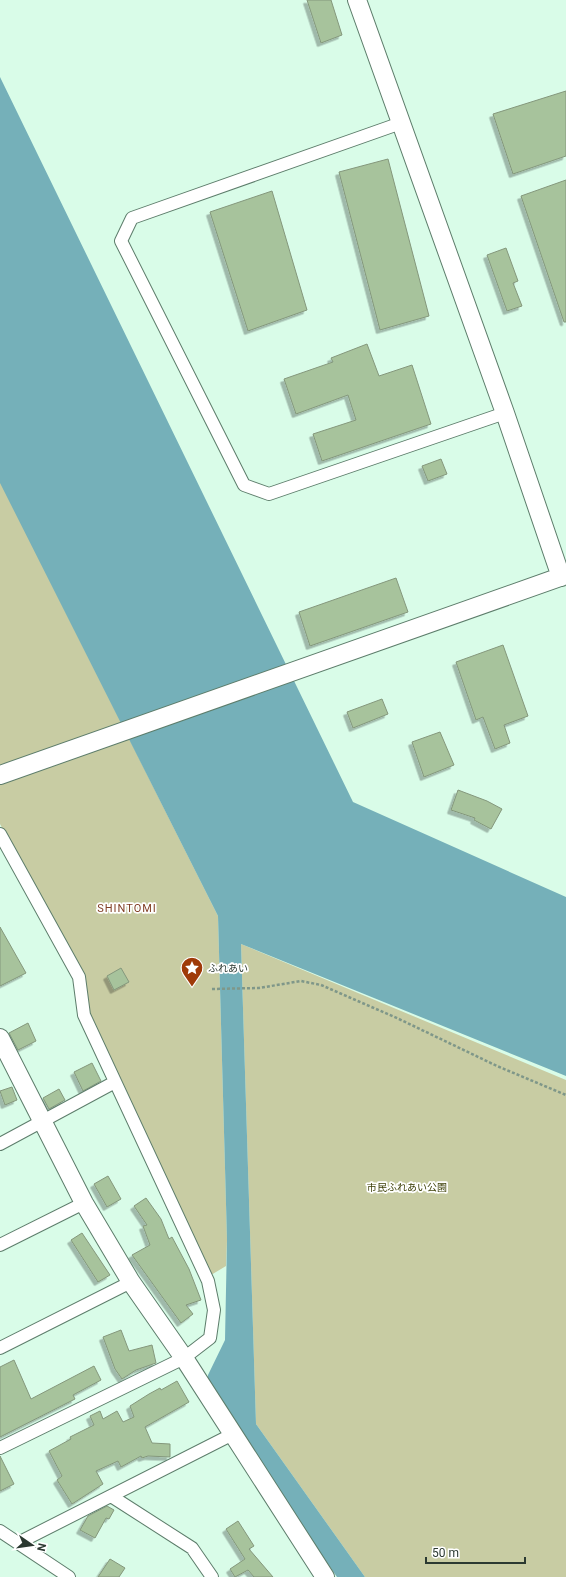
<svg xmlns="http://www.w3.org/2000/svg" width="566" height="1577" viewBox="0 0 566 1577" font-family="Roboto,'Noto Sans JP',sans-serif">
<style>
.green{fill:#c8cca3}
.water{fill:#75b0b9}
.building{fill:#a7c39c;stroke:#84977c;filter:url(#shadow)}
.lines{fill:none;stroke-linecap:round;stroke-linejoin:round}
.street-casing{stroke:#5d7d6b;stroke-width:14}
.secondary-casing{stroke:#5d7d6b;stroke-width:20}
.path{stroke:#7f9789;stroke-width:2.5;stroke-dasharray:3 2;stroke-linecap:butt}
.street{stroke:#fff;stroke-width:12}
.secondary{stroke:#fff;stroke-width:18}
.labels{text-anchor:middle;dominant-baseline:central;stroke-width:3.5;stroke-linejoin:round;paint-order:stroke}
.poi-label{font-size:10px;fill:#2b3931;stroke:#fff;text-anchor:start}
.park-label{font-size:10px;fill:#3b3e05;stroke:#fff}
.neighbourhood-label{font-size:11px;letter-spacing:1px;fill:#813e24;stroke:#fff}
</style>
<defs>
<filter id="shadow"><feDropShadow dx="-3.5" dy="3.5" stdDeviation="0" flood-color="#0004"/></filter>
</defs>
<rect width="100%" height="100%" fill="#d9fce8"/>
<!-- green -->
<path class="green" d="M0 481 218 916 227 1240 226 1266 211 1275 88 1014 81 976 0 824Z
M241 944 566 1080V1577H365L256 1424Z"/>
<!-- water -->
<path class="water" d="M0 77 353 802 566 897V1076L241 944 256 1424 365 1577H337L208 1389V1375L225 1340 227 1240 218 916 0 483Z"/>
<!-- building -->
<path class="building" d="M307 0H331L342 35 321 43Z
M566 91V156L513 174 493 114Z
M388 159 429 316 380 330 339 172Z
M566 180V322H564L521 196Z
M272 191 307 310 248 331 210 212Z
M506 248 518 281 513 283 522 306 507 311 487 255Z
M367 344 379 376 412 365 431 424 322 461 313 434 356 420 348 395 296 414 284 379 333 362 331 358Z
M441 459 447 474 428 481 422 466Z
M396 578 408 612 310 646 299 612Z
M503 645 528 716 504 725 510 743 495 749 483 717 476 720 456 662Z
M382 699 388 714 353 728 347 712Z
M440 732 454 765 424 777 412 742Z
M458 790 487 801 502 809 491 829 474 820 475 818 451 810Z
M0 927 26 973 0 986Z
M121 968 129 982 114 990 107 976Z
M28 1023 36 1041 18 1050 9 1033Z
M92 1063 101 1081 83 1091 74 1072Z
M12 1087 17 1100 5 1105 0 1091Z
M59 1089 65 1100 49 1109 43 1098Z
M108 1176 121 1199 107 1207 94 1184Z
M146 1198 161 1219 169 1239 172 1237 189 1269 201 1300 186 1305 193 1314 181 1323 132 1255 150 1245 143 1226 147 1225 134 1206Z
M82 1233 110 1275 98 1282 71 1240Z
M121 1330 129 1351 152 1345 156 1363 136 1370 122 1379 115 1369 103 1337Z
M14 1360 31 1399 94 1366 101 1380 73 1395 75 1399 0 1437V1367Z
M177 1381 189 1402 145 1427 152 1443 170 1444V1457L148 1456 142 1458 141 1456 121 1467 118 1461 96 1471 103 1484 72 1504 57 1480 62 1476 49 1451 71 1439 70 1437 94 1425 90 1416 100 1411 103 1419 117 1411 123 1422 134 1417 130 1406 149 1394 160 1388 161 1390Z
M0 1456 14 1484 0 1491Z
M107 1506 114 1510 109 1519 106 1518 95 1538 80 1530 88 1516Z
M238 1521 254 1546 249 1549 273 1577H254L248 1570 235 1577 230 1569 245 1559 226 1529Z
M110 1559 125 1568 119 1577H98Z"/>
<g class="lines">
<!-- street casing -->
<g class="street-casing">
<path id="street" d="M401 123 132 218 121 241 244 485 269 494 505 413
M0 834 79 977 84 1015 208 1281 214 1310 210 1338 184 1358 0 1448
M0 1144 115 1082
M0 1245 84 1203
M0 1348 131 1282
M111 1496 192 1548 212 1577
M0 1531 69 1577
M18 1543 233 1434"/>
</g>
<!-- secondary casing -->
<g class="secondary-casing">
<path id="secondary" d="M357 0 505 413 561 577
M0 775 566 575
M0 1038 84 1203 131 1282 184 1358 325 1577"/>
</g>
<!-- path -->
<path class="path" d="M212 989 259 988 301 981 321 985 399 1019 497 1066 566 1095"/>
<!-- street -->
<use href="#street" class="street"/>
<!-- secondary -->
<use href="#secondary" class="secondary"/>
</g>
<!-- icons -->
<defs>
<g id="sight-pin" transform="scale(1.15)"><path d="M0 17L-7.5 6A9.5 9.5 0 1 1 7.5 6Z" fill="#9f3a08" stroke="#fff"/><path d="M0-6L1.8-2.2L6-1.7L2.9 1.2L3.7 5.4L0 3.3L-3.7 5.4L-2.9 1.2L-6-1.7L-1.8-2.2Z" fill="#fff"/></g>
</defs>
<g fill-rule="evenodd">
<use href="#sight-pin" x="192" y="968"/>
</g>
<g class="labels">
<!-- poi labels -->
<g class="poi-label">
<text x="208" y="968">ふれあい</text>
</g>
<!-- park labels -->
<g class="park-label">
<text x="407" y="1187">市民ふれあい公園</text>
</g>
<!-- neighbourhood labels -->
<g class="neighbourhood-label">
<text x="127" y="908">SHINTOMI</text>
</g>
</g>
<!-- north arrow -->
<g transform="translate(32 1545) rotate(103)" stroke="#ffffff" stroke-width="3" paint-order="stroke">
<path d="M0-3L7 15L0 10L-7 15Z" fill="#2b3931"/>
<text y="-6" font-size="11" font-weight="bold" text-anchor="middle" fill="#2b3931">N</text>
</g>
<!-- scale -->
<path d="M426 1557v6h99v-6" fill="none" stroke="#2b3931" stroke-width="2"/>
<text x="432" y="1557" font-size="12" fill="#2b3931" stroke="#ffffff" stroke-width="3" paint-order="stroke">50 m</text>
</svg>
